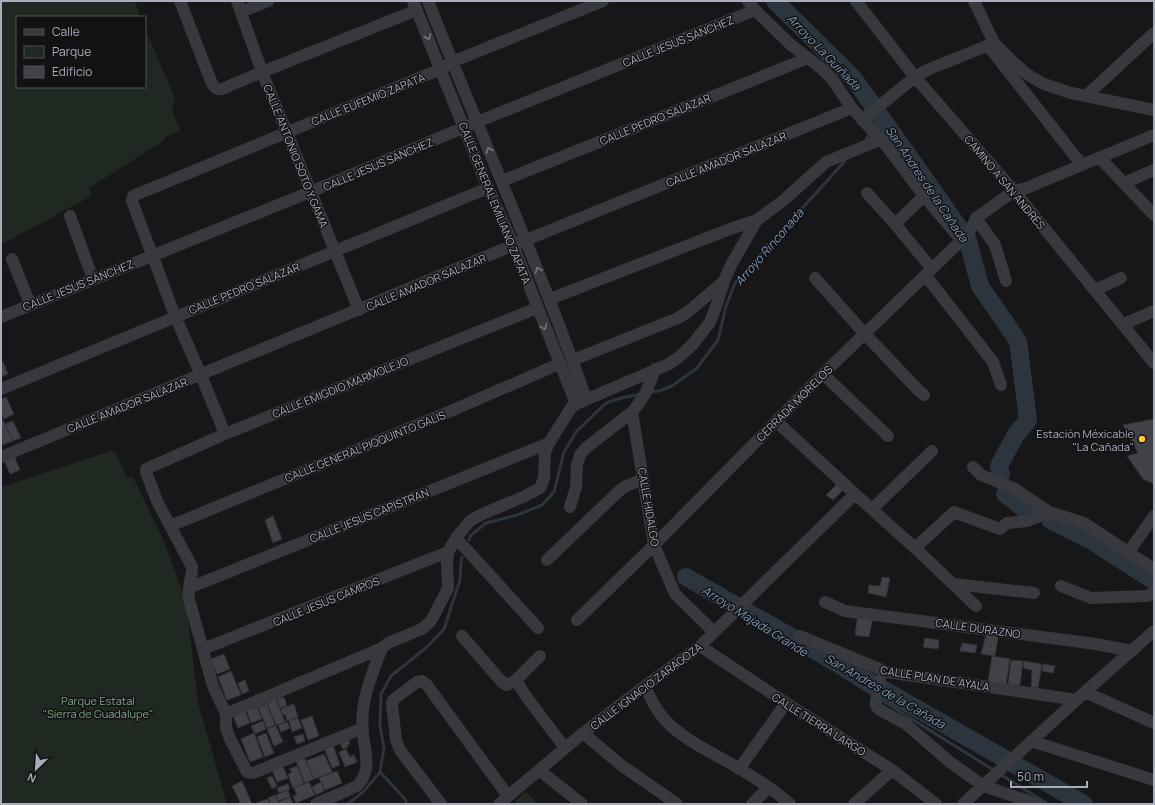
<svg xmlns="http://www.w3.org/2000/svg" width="1155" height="805" viewBox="0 0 1155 805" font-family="Manrope,sans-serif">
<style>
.green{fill:#1f2821}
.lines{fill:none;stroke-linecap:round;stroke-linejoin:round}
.stream{stroke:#2c353e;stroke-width:3}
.river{stroke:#2c353e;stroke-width:18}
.building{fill:#414147;stroke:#313136}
.minor{stroke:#38383f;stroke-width:12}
.oneway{stroke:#767883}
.poi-dot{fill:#fcca2d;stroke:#121214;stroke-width:1.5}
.labels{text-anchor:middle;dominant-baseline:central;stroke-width:3;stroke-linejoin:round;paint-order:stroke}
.street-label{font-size:11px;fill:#a9acba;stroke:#121214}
.poi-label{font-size:11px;fill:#a9acba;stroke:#121214;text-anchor:end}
.park-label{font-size:11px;fill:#7fa685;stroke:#121214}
.water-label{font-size:12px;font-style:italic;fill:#7e97b7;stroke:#121214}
</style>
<rect width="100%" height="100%" fill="#171719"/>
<!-- green -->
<path class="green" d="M1 1H135L140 17H17V87H145V29L175 98 172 109 180 131 166 136 165 140 89 188 91 196 1 245Z
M114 450 127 477H133L163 539 186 601 198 702 227 804H1V487Z
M526 791 538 804H513Z"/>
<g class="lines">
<!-- stream -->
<path class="stream" d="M875 128 883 120
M866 139 871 133
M650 392 659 391 672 386 697 368 718 340 726 306 735 283 845 161
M469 540 471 535 486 523 517 515 542 505 554 492 564 452 576 432 606 403 621 398 641 394
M686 577 735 607
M739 610 873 695
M880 699 995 771
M380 772 405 799 407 804
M1000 774 1048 804
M348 804 364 791 380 772 384 748 380 726 381 694 391 676 427 647 444 629 460 580 461 563 462 557"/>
<!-- river -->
<path class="river" d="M775 1 853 78 872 104
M878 113 922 175 968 241 980 286 1018 341 1028 420 1015 436 999 466 1001 475
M1005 494 1023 508 1031 511
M1050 520 1092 541 1154 581
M686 577 1084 804"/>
</g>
<!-- building -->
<path class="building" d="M3 362 8 374 1 377V363Z
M6 397 14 414 4 419 1 412V399Z
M1154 419V484L1143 479 1127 456 1138 453 1123 425Z
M1 420H3L13 441 3 445 1 442Z
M13 421 21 438 13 441 5 424Z
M14 456 20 470 10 474 4 460Z
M837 484 843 490 833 500 826 495Z
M273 516 282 539 273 543 265 520Z
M882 577 890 578 886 597 868 593 869 585 880 586Z
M858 614 873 617 869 637 855 635Z
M987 631 999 632 995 656 981 654Z
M925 638 939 640 938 649 923 647Z
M962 643 977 645 975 653 960 651Z
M224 654 230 669 217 674 211 659Z
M992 656 1010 659 1006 685 988 682Z
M1011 660 1023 661 1020 685H1008Z
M1024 661 1042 664 1038 688 1031 687 1032 670 1023 668Z
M1043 664 1055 666 1053 673 1042 671Z
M231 671 241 695 227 700 218 677Z
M245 680 249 691 242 694 238 683Z
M284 697 287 706 280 708 277 699Z
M276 699 285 722 276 725 267 703Z
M267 704 275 725 267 728 258 707Z
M294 704 298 717 287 721 285 714 283 715 281 709Z
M257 707 262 719 251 723 247 711Z
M245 711 250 723 238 728 233 715Z
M312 716 319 736 308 740 301 720Z
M298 718 302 728 292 732 289 721Z
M263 721 266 729 255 734 251 726Z
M287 722 290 728 281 732 278 725Z
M276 726 283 742 274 746 267 729Z
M254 733 263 757 250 762 241 739Z
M266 733 274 753 265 757 257 737Z
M303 734 305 741 297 744 294 737Z
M349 740 350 744 347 745 348 747 343 749 340 743Z
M333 745 340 765 332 768 324 748Z
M346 749 350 757 354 755 357 762 345 767 339 752Z
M324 754 332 772 314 779 306 761Z
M304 757 314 779 305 783 296 761Z
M283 766 288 778 277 782 272 770Z
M297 766 304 783 293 788 288 775 292 772 289 769Z
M337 771 342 783 325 790 319 778Z
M272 776 277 786 272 789 267 778Z
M242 781 252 804H241L232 786Z
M309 782 315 795 296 803 293 796 297 795 294 788Z
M321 782 324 791 316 795 312 787Z
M288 784 290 789 279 793 277 788Z
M288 790 290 797 278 801 276 795Z
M275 795 279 804H271L268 798Z
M290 797 293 804H280L279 802Z
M268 799 270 804H256V803Z"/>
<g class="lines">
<!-- minor -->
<path class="minor" d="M180 1 211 81C214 87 215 90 222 89L262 72 417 10
M237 1 262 72 359 310
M413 1 488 188 509 235 576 404
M428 1C480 134 539 264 586 399
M748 1 755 10 790 44 822 69 832 79 852 108 888 148 924 196 961 240
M856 1 915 77 1014 191 1154 363
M974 1 994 43 1014 63 1028 75 1044 84 1071 93 1154 110
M241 12 268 1
M989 47 1082 165
M1086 96 1154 33
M862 120 915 77 927 70 994 43
M1100 158 1154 215
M502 181 808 58
M1124 183 1154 170
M867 193 895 224 932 269
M70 216 93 279
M976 218 995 245 1006 281
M895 224 924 196
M12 259 30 304
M926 276 993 362 1001 385
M815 278 865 334 919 391 924 395
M1095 290 1121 278
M550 299 730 229 757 220
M1 317 310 192 477 122 755 10
M1124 324 1154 311
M573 360 678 318 688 312 724 281
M655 369C650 386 644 399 632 412L654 545 675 594 714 632
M823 374 888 436
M1 389C163 321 326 256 488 188
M776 421 855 494 915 548 976 606
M225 434 201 375 175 316 132 201 133 196 441 69 452 62 603 1
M1 457 526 240 852 108
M973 467 981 475 1015 489 1049 512 1084 523 1154 569
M570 507 576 487 577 465 580 455 586 448 632 412
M872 509 932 451
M170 526 451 411 559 364
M456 538 538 628
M915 548 954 512 1000 529 1007 523 1027 521 1049 512
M1128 553 1154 516
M547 560 619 491 624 487 643 479
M954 584 1034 593
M1061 586 1091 598 1147 596 1154 593
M189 588 549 443
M825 602 845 611 1096 644 1132 651
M577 620 654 545 823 374 969 233 976 218 1014 191 1024 189 1154 135
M462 636 502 682 507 685 516 680 540 656
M800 636 887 672 1077 700
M700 646 786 703 892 770 936 804
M203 649 448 552
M516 680 525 695 565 748
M880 680 876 701V706L880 710 906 724 951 763 984 786 1037 804
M645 686C650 698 656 710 665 720 686 742 714 753 740 769 757 779 775 791 790 804
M1085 692 1154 723
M226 714 382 648
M363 728 253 773 247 772 230 739 226 728V714L213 686 189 599C187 588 192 578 192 567L157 501 146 472V469L225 434 537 308
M583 733 621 765 677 804
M1031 741 1154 780
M739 769 786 703
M539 770 582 804
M316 804C324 800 353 789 358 785 372 770 365 752 363 735 359 705 371 676 382 648L388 643 422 629 431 621 448 588 447 561 448 552 456 538 470 521 478 516 525 496 540 488 544 479 545 453 549 443 571 408 576 404 669 364 679 357 693 344 710 322 717 304 724 281 731 265 757 220 784 200 826 162 880 140
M441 804 400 750 396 740 392 704 393 700 417 682 422 681 427 685 508 796
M499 804 583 733 645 686 700 646 855 494
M752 804 768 788
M854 804 892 770
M963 804 1085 692 1154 631"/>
</g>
<!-- one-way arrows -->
<defs><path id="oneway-chevron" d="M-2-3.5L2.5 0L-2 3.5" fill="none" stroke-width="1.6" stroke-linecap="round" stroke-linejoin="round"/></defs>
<g class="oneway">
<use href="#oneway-chevron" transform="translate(428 37) rotate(68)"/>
<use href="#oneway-chevron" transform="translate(489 150) rotate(-113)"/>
<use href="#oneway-chevron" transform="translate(538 270) rotate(-112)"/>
<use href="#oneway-chevron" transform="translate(544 327) rotate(69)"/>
</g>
<!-- markers -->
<circle class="poi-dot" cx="1142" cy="439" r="4"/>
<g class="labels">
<!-- street labels -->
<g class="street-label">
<text transform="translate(678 41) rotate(-22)">CALLE JESÚS SÁNCHEZ</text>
<text transform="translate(368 99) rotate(-22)">CALLE EUFEMIO ZAPATA</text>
<text transform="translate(655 119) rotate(-22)">CALLE PEDRO SALAZAR</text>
<text transform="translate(296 156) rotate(68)">CALLE ANTONIO SOTO Y GAMA</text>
<text transform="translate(726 159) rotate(-22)">CALLE AMADOR SALAZAR</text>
<text transform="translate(378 164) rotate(-23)">CALLE JESÚS SÁNCHEZ</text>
<text transform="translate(1005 182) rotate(50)">CAMINO A SAN ANDRÉS</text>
<text transform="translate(495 203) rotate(68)">CALLE GENERAL EMILIANO ZAPATA</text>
<text transform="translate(426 282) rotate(-23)">CALLE AMADOR SALAZAR</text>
<text transform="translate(78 285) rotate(-22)">CALLE JESÚS SÁNCHEZ</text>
<text transform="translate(244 288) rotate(-22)">CALLE PEDRO SALAZAR</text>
<text transform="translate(340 387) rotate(-22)">CALLE EMIGDIO MARMOLEJO</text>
<text transform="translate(794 403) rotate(-45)">CERRADA MORELOS</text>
<text transform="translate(127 405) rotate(-22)">CALLE AMADOR SALAZAR</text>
<text transform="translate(365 446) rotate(-22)">CALLE GENERAL PIOQUINTO GALIS</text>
<text transform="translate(649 507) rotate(80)">CALLE HIDALGO</text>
<text transform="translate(369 515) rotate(-22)">CALLE JESÚS CAPISTRAN</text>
<text transform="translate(326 601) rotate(-22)">CALLE JESÚS CAMPOS</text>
<text transform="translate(978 628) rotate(8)">CALLE DURAZNO</text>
<text transform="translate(935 678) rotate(9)">CALLE PLAN DE AYALA</text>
<text transform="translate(646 686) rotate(-37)">CALLE IGNACIO ZARAGOZA</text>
<text transform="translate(819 724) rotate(32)">CALLE TIERRA LARGO</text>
</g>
<!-- poi labels -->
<g class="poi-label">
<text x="1134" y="433">Estación Méxicable<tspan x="1134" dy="13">"La Cañada"</tspan></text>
</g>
<!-- park labels -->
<g class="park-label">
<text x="98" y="700">Parque Estatal<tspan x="98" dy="13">"Sierra de Guadalupe"</tspan></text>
</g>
<!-- water labels -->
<g class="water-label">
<text transform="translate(824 52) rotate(46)">Arroyo La Guiñada</text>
<text transform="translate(927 184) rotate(56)">San Andres de la Cañada</text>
<text transform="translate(769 247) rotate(-49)">Arroyo Rinconada</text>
<text transform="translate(755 621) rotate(32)">Arroyo Majada Grande</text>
<text transform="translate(885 691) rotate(30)">San Andres de la Cañada</text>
</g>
</g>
<!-- border -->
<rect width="1155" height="805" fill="none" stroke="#a9acba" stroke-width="4"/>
<!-- legend -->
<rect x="16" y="16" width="130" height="72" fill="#121214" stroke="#4e5056"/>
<rect x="24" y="29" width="20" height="6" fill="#38383f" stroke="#4e5056"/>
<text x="52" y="36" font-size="12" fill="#a9acba">Calle</text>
<rect x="24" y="46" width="20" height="12" fill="#1f2821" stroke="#4e5056"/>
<text x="52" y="56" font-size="12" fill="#a9acba">Parque</text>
<rect x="24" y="66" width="20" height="12" fill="#414147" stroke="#4e5056"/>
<text x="52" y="76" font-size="12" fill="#a9acba">Edificio</text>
<!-- north arrow -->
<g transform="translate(36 769) rotate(205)" stroke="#121214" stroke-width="3" paint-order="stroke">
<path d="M0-3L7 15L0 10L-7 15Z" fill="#a9acba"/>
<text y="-6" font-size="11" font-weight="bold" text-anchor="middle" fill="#a9acba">N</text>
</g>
<!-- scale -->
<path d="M1011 781v6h76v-6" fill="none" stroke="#a9acba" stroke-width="2"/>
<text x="1017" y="781" font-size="12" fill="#a9acba" stroke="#121214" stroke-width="3" paint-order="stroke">50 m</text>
</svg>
